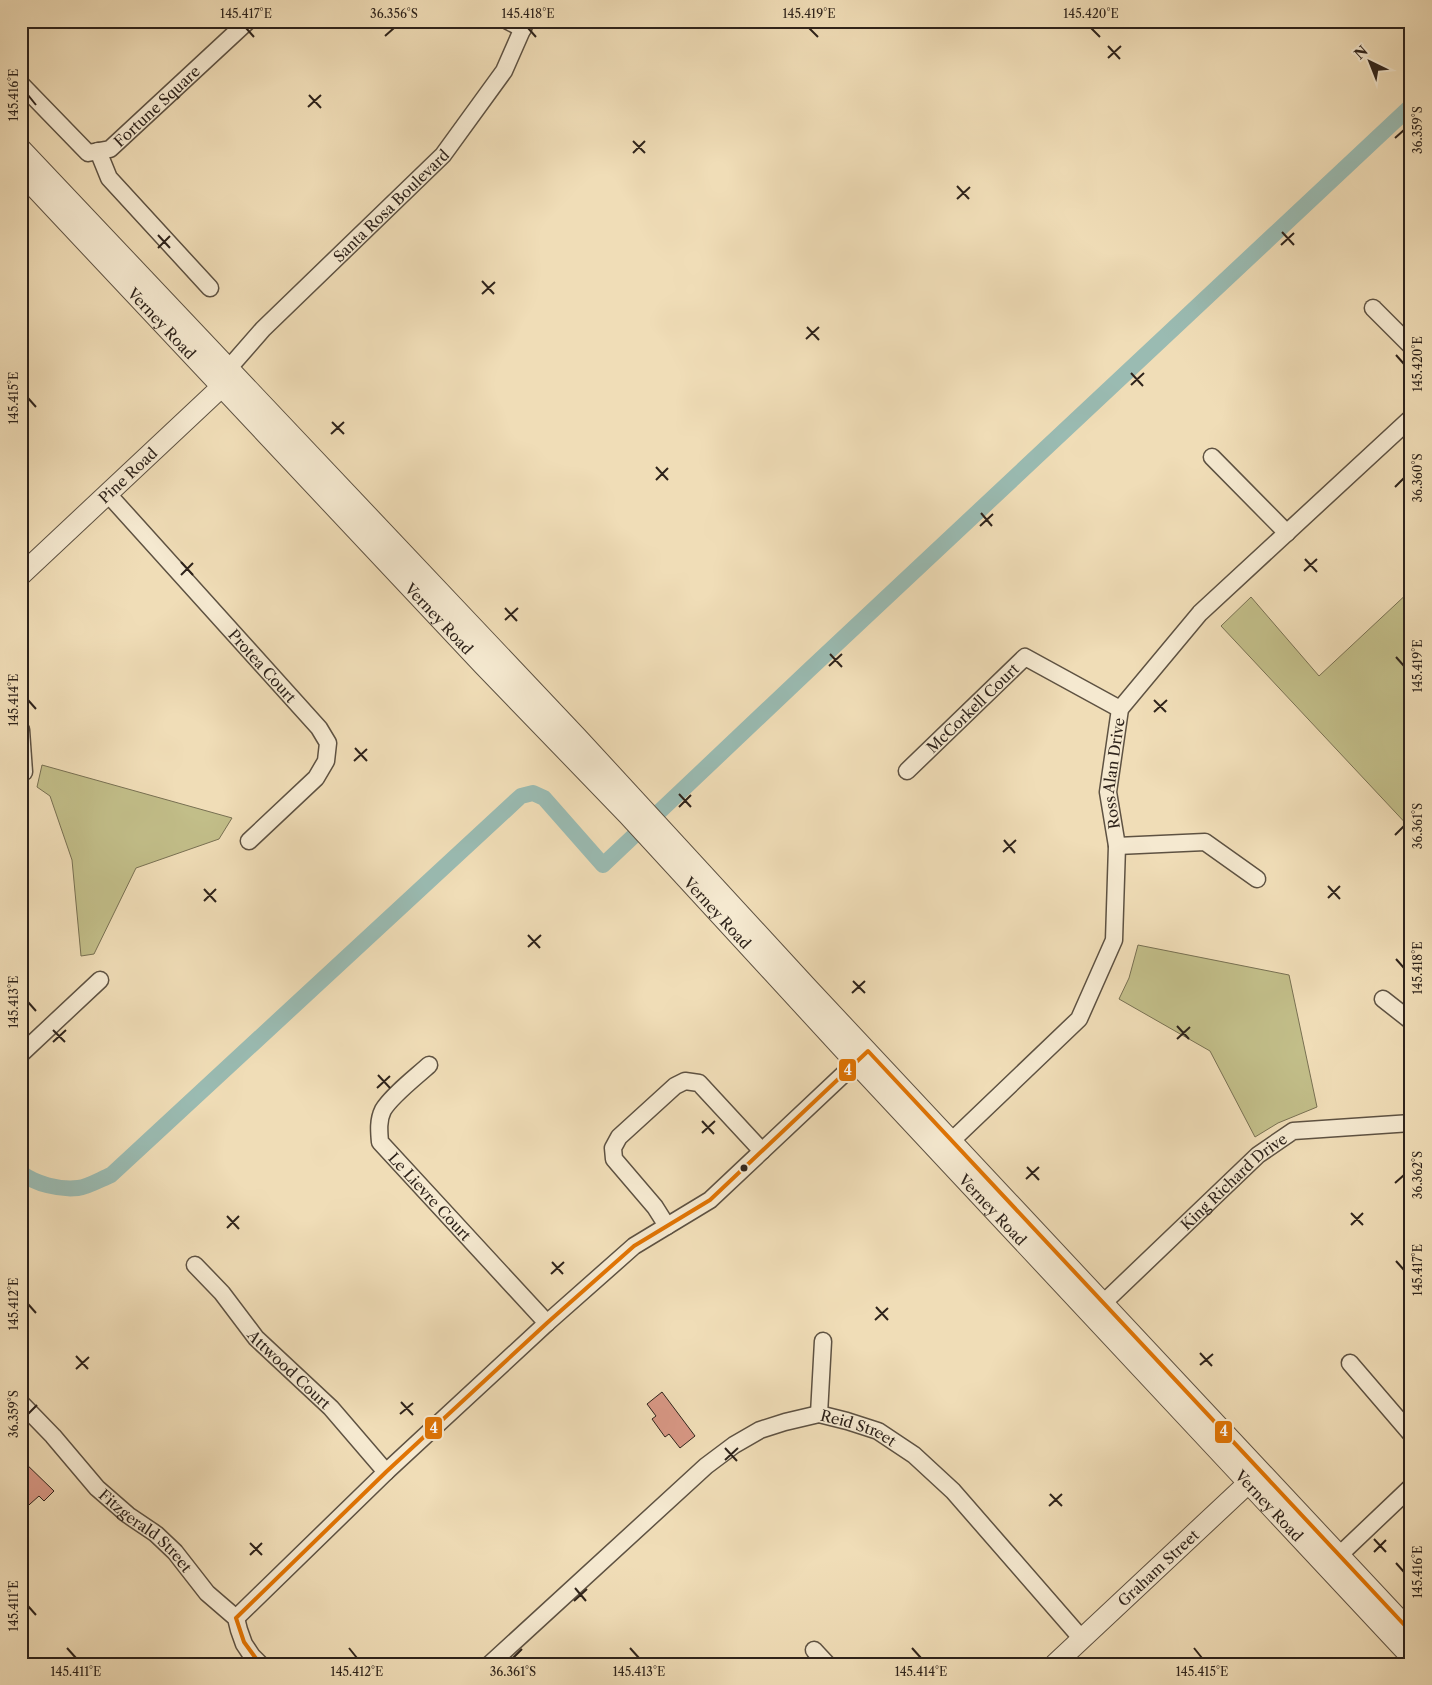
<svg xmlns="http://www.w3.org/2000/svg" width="1432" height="1685" viewBox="0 0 1432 1685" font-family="'Libre Caslon Text',serif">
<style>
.green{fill:#c2be89;stroke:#787052}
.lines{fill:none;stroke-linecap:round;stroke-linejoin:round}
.canal{stroke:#9abbb2;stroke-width:16}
.building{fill:#d79784;stroke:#2e231b}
.minor-casing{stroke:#5e5242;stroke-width:19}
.tertiary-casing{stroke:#5e5242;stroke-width:22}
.minor{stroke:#f5e9d0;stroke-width:16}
.tertiary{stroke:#f5e9d0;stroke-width:20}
.bus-1-casing{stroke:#f5e9d0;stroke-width:8}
.bus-1{stroke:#e07404;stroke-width:4}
.ticks{fill:none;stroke:#2e231b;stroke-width:2}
.bus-dot{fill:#2e231b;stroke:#f5e9d0;stroke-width:2}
.labels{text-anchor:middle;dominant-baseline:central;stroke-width:4;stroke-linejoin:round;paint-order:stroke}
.street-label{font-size:15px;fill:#2e231b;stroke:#f5e9d0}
.line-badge{stroke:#f5e9d0;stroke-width:2}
.badge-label{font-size:14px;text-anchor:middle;font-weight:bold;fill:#fff}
.neatline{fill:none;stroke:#2e231b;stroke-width:2}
.ticks-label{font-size:12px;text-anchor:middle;fill:#2e231b}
</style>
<rect width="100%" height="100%" fill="#f0ddb7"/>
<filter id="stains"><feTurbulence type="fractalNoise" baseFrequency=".004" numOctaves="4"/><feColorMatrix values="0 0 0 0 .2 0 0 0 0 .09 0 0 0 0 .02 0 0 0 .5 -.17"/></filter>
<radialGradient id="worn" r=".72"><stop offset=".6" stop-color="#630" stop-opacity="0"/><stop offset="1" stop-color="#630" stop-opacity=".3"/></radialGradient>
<!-- green -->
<path class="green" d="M1411 590V829L1221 626 1251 597 1319 676Z
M42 765 232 818 219 839 136 868 94 954 81 956 72 860 50 796 37 787Z
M1138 945 1289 975 1317 1107 1278 1123 1255 1137 1210 1051 1119 999 1129 978Z"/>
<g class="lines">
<!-- canal -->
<path class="canal" d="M21 1173C36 1184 59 1190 78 1188 88 1187 101 1179 111 1175L521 796 533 793 544 798 603 865 809 670 1411 106"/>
</g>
<!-- building -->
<path class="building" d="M662 1392 695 1436 680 1448 669 1434 665 1437 652 1419 656 1416 647 1404Z
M21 1459 54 1491 44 1501 39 1496 21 1512Z"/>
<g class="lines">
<!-- minor casing -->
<g class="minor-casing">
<g id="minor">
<path d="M508 21 523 29"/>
<path id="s1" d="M21 84 88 153 110 149 248 21"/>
<path d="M98 151 109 178 210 288"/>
<path d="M1373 308 1411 346"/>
<path id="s2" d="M228 369 263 329 443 155 504 71 526 21"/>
<path d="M1212 457 1287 533"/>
<path id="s3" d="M108 494 319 728 328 743 326 761 316 778 249 841"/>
<path d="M21 730 24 772"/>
<path id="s4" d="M907 771 1025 657 1120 709"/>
<path d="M1117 846 1205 842 1257 879"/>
<path d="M1383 999 1411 1021"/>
<path d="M21 1054 100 980"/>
<path id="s5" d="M429 1065C417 1076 391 1096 383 1110 378 1120 379 1131 380 1142L547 1323"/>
<path id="s6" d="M943 1149 1079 1019 1114 940 1117 846 1108 792 1120 709 1200 613 1411 418"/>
<path d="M667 1226 655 1207 614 1159 613 1148 619 1137 675 1086 685 1081 699 1083 762 1151"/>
<path id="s7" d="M195 1265 222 1293 256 1338 331 1408 386 1472"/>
<path id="s8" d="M1095 1311 1258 1155 1293 1131 1411 1123"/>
<path d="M1350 1363 1411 1434"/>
<path id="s9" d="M21 1403 53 1436 97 1488 128 1515 156 1534 175 1552 207 1593 236 1618 239 1630 244 1644 252 1656 260 1664"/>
<path d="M819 1414 823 1341"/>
<path d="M1331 1563 1411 1487"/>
<path d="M236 1618 386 1472 547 1323 634 1246 710 1200 864 1055"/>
<path d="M814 1650 827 1664"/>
<path id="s10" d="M490 1664 706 1466 734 1445 760 1430 785 1422 819 1414 847 1421 878 1431 914 1455 953 1491 1082 1639"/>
</g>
</g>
<!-- tertiary casing -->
<g class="tertiary-casing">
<g id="tertiary">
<path d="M21 149 577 737 807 987 1411 1632"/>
<path id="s11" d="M21 173 483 665 627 814 856 1063 1411 1657"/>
<path id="s12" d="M21 575 231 378"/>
<path id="s13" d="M1055 1664 1259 1473"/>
</g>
</g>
<!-- minor -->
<use href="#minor" class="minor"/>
<!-- tertiary -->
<use href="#tertiary" class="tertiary"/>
<!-- bus-1 casing -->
<g class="bus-1-casing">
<path id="bus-1" d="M236 1618 386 1472 547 1323 634 1246 710 1200 868 1051 1411 1632
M236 1618 244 1642 260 1664"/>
</g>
<!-- bus-1 -->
<use href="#bus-1" class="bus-1"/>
</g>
<!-- ticks -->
<path class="ticks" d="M246 28 254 37M528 28 536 37M809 28 818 37M1091 28 1100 37M385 36 394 28M1108 46 1120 59M1108 58 1121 46M28 95 36 105M309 95 321 108M308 107 321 95M1395 138 1404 130M633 141 645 153M633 153 645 141M957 186 969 199M957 199 970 187M1282 232 1294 245M158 235 170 248M1281 245 1294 233M158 248 170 236M482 281 494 294M482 294 495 282M807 327 819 340M806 339 819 327M1396 355 1404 364M1131 373 1143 386M1131 385 1144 373M28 398 36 407M332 422 344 434M331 434 344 422M656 467 668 480M656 480 668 468M1395 487 1404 478M981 513 992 526M980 526 993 514M1305 559 1317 572M181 562 193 575M1304 571 1317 559M181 575 193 563M505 608 517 621M505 620 518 608M830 654 842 667M1396 657 1404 666M829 666 842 654M28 700 36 709M1154 700 1166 712M1154 712 1167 700M355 748 367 761M354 761 367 749M679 794 691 807M679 807 691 795M1395 835 1404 826M1004 840 1015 853M1003 852 1016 840M1328 886 1340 899M204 889 216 902M1328 898 1340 886M204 901 216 889M528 935 540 948M528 947 541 935M1396 959 1404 968M853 981 865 993M852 993 865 981M28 1002 36 1011M1177 1026 1189 1039M53 1030 65 1042M1177 1039 1190 1027M53 1042 66 1030M378 1075 390 1088M377 1088 390 1076M702 1121 714 1134M702 1133 715 1121M1027 1167 1039 1180M1026 1179 1039 1167M1395 1183 1404 1175M1351 1213 1363 1225M227 1216 239 1229M1351 1225 1363 1213M227 1228 239 1216M1396 1261 1404 1270M552 1262 563 1274M551 1274 564 1262M28 1304 36 1313M876 1307 888 1320M875 1320 888 1308M1200 1353 1212 1366M76 1356 88 1369M1200 1365 1213 1354M76 1369 89 1357M401 1402 413 1415M28 1414 37 1405M400 1414 413 1403M725 1448 737 1461M725 1460 738 1448M1050 1494 1062 1506M1049 1506 1062 1494M1374 1539 1386 1552M250 1543 262 1555M1374 1552 1386 1540M250 1555 262 1543M1396 1563 1404 1572M575 1588 586 1601M574 1601 587 1589M28 1606 36 1615M67 1648 76 1658M349 1648 357 1658M630 1648 639 1658M912 1648 921 1658M1194 1648 1202 1658M513 1658 522 1649"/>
<!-- markers -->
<circle class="bus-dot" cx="744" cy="1168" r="4.5"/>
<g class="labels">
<!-- street labels -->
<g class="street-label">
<text stroke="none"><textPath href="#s1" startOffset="182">Fortune Square</textPath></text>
<text stroke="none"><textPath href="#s2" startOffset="231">Santa Rosa Boulevard</textPath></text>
<text stroke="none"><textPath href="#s11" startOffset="206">Verney Road</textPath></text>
<text stroke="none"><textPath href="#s12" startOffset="146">Pine Road</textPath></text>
<text stroke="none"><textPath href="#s11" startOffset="611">Verney Road</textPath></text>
<text stroke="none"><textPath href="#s3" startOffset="231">Protea Court</textPath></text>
<text stroke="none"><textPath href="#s4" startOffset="91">McCorkell Court</textPath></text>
<text stroke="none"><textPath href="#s6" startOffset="442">Ross Alan Drive</textPath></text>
<text stroke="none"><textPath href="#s11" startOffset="1016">Verney Road</textPath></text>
<text stroke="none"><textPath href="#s8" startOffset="190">King Richard Drive</textPath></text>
<text stroke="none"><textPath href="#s5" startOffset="171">Le Lievre Court</textPath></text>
<text stroke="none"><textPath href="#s11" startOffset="1421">Verney Road</textPath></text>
<text stroke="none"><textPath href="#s7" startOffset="141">Attwood Court</textPath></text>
<text stroke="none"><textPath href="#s10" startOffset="461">Reid Street</textPath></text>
<text stroke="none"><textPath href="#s11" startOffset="1826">Verney Road</textPath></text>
<text stroke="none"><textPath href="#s9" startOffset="179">Fitzgerald Street</textPath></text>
<text stroke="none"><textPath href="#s13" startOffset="141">Graham Street</textPath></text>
</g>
</g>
<g class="line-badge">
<rect x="838" y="1058" width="19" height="24" rx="5" fill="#e07404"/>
<rect x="424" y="1416" width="19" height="24" rx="5" fill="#e07404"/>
<rect x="1214" y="1420" width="19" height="24" rx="5" fill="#e07404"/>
</g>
<g class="badge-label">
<text x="848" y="1075">4</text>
<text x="434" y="1433">4</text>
<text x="1224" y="1436">4</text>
</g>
<!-- margin -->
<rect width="1432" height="1685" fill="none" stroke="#f0ddb7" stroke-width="55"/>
<!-- north arrow -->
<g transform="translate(1370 62) rotate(317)" stroke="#f5e9d0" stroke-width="4" paint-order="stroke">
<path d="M0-4L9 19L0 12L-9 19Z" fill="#2e231b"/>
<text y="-8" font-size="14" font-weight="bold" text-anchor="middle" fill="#2e231b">N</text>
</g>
<rect x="28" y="28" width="1376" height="1630" class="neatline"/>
<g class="ticks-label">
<text x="246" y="18">145.417°E</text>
<text x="394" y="18">36.356°S</text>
<text x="528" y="18">145.418°E</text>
<text x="809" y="18">145.419°E</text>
<text x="1091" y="18">145.420°E</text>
<text transform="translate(14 95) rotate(-90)" y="4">145.416°E</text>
<text transform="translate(1418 130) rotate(-90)" y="4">36.359°S</text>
<text transform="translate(1418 364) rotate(-90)" y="4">145.420°E</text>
<text transform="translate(14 398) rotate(-90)" y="4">145.415°E</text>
<text transform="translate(1418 478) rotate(-90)" y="4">36.360°S</text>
<text transform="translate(1418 666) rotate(-90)" y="4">145.419°E</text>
<text transform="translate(14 700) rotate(-90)" y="4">145.414°E</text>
<text transform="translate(1418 826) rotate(-90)" y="4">36.361°S</text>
<text transform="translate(1418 968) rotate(-90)" y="4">145.418°E</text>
<text transform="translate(14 1002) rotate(-90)" y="4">145.413°E</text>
<text transform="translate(1418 1175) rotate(-90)" y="4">36.362°S</text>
<text transform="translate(1418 1270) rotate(-90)" y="4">145.417°E</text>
<text transform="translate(14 1304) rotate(-90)" y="4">145.412°E</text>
<text transform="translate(14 1414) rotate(-90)" y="4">36.359°S</text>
<text transform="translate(1418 1572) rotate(-90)" y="4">145.416°E</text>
<text transform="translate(14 1606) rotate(-90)" y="4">145.411°E</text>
<text x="76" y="1676">145.411°E</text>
<text x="357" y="1676">145.412°E</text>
<text x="513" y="1676">36.361°S</text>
<text x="639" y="1676">145.413°E</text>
<text x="921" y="1676">145.414°E</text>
<text x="1202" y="1676">145.415°E</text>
</g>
<rect width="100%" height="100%" filter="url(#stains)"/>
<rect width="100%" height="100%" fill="url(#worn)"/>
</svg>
